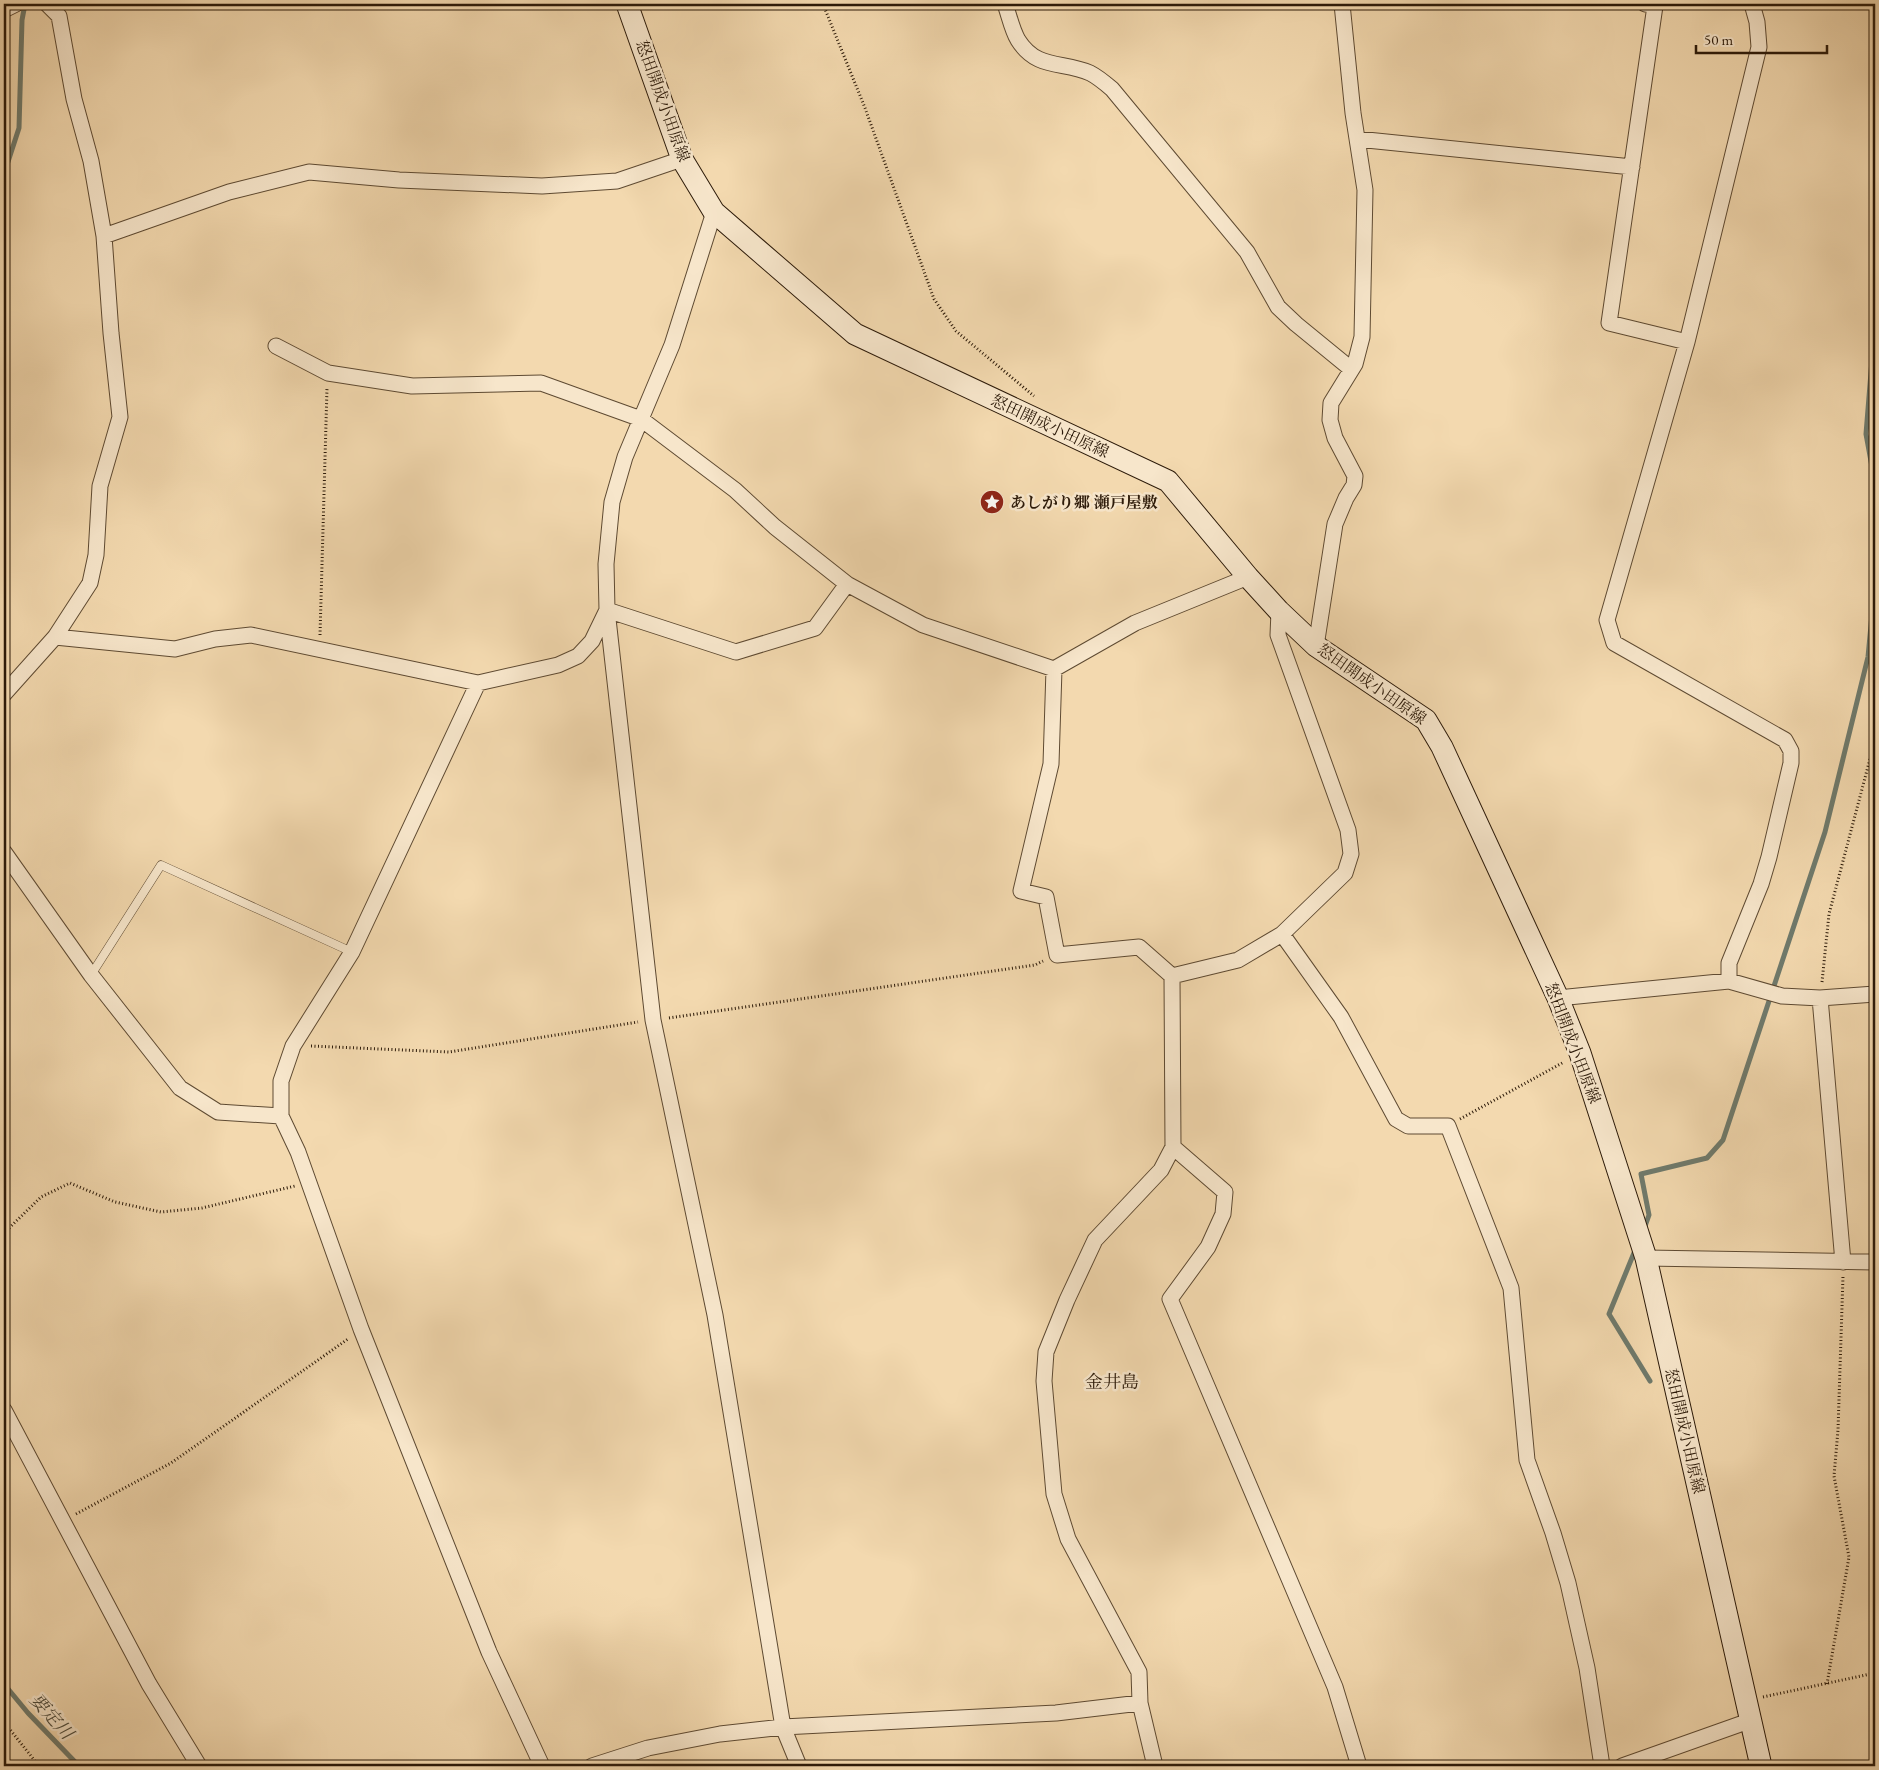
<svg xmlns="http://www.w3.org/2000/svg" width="1879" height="1770" viewBox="0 0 1879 1770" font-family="'EB Garamond','Noto Serif JP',serif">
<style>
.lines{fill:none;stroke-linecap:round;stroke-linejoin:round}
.stream{stroke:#6f7a6c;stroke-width:5}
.service-casing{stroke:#5e4a32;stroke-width:9}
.minor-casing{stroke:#5e4a32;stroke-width:17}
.secondary-casing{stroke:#2c1a09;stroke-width:23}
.path{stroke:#2c1a09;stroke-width:3;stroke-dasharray:1 2.5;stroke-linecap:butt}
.service{stroke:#f7e6cb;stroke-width:8}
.minor{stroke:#f7e6cb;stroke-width:15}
.secondary{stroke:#f7e6cb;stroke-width:21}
.labels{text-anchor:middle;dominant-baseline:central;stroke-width:5;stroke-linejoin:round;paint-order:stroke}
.street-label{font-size:16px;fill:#2c1a09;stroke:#f7e6cb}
.poi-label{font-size:16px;font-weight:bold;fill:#2c1a09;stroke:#f7e6cb;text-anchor:start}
.neighbourhood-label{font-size:18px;fill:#2c1a09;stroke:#f7e6cb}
.water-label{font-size:18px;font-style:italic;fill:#4d4a3b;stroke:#f7e6cb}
</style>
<rect width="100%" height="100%" fill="#f3d9af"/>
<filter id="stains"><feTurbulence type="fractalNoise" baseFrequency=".004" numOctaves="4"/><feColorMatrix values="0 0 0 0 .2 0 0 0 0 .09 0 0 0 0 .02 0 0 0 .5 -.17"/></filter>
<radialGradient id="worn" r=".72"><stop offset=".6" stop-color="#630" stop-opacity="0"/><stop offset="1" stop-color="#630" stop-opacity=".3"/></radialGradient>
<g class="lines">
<!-- stream -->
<path class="stream" d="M4 174 19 128 22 20 25 4
M1875 323 1866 434 1875 483
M1644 1229 1649 1215 1641 1174 1707 1158 1723 1140 1825 832 1868 657 1875 583
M1636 1248 1609 1314 1650 1381
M4 1684 28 1713 79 1766"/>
<!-- service casing -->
<g class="service-casing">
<path id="service" d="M91 975 161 865 352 952"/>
</g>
<!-- minor casing -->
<g class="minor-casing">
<path id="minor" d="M1005 4C1009 15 1012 30 1018 40 1037 70 1062 61 1090 73 1098 77 1105 83 1112 89L1247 252 1278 307 1296 324 1351 369
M1645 4 1655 6 1609 323 1687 342
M4 10 16 4
M1357 139 1632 167
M714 212 672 345 625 457 612 502 606 564 607 610 653 1020 715 1315 783 1727 799 1766
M104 236 229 192 309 172 399 180 542 186 617 181 682 159
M276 346 328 373 412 386 541 383 641 419 735 490 775 527 847 584
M607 610 736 652 815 628 847 584 923 625 1054 669 1135 623 1248 577
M55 637 175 649 215 639 251 635 478 683 558 665 578 656 592 641 607 610
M1316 646 1335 524 1346 498 1354 485 1355 476 1335 438 1330 420 1331 403 1355 364 1362 337 1365 190 1353 113 1342 4
M1054 669 1051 764 1021 891 1046 897 1057 955 1139 947 1172 976 1173 1147 1161 1170 1095 1240 1067 1300 1046 1352 1044 1381 1054 1494 1068 1539 1139 1672 1140 1703 1155 1766
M478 683 352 952 293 1046 281 1081V1116L298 1152 361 1329 489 1652 542 1766
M4 694 55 637 90 583 96 555 100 486 120 417 111 333 104 236 91 161 74 99 59 16 47 4
M4 852 91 975 180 1088 218 1112 281 1116
M1282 934 1341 1017 1396 1119 1408 1126H1448L1511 1288 1527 1460 1553 1533 1568 1583 1587 1668 1602 1766
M1172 976 1238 960 1282 934 1345 873 1351 854 1348 830 1278 635 1279 611
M1729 981V963L1761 884 1769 857 1791 763V751L1785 740 1614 643 1607 620 1687 342 1759 47 1757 22 1752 4
M1558 998 1729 981 1782 996 1820 998 1875 994
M1820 998 1843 1262
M1173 1147 1225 1192 1223 1214 1208 1247 1170 1299 1335 1687 1359 1766
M1646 1258 1875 1262
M4 1410 149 1684 199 1766
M592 1766 648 1748 720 1734 783 1727 1056 1713 1140 1703
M1622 1766 1749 1721"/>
</g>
<!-- secondary casing -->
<g class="secondary-casing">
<path id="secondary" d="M627 4 682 159 714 212 855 334 1168 481 1248 577 1279 611 1316 646 1426 720 1442 747 1558 998 1580 1053 1646 1258 1761 1766"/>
</g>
<!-- path -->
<path class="path" d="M823 4 865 108 934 299 956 331 1034 396
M320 635 327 388
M1822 982 1829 914 1875 740
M669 1018 1035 965 1043 961
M311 1046 449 1052 638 1022
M1460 1119 1564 1062
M4 1233 41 1197 70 1183 115 1202 161 1212 202 1208 295 1186
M76 1514 171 1463 348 1339
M1827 1684 1849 1557 1834 1476 1838 1430 1843 1276
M1763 1697 1875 1673
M4 1722 39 1766"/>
<!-- service -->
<use href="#service" class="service"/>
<!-- minor -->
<use href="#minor" class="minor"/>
<!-- secondary -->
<use href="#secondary" class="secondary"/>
</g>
<!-- icons -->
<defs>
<g id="sight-disc" transform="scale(1.25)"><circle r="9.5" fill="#8f2418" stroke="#f7e6cb"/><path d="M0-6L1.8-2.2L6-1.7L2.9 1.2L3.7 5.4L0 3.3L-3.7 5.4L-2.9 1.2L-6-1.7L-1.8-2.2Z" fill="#fff"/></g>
</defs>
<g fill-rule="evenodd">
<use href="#sight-disc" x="992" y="502"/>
</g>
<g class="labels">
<!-- street labels -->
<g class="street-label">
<text transform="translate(663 101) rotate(70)">怒田開成小田原線</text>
<text transform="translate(1050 426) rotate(25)">怒田開成小田原線</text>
<text transform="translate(1372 684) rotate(35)">怒田開成小田原線</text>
<text transform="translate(1573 1043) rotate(69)">怒田開成小田原線</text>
<text transform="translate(1685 1431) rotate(77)">怒田開成小田原線</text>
</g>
<!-- poi labels -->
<g class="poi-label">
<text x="1010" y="502">あしがり郷 瀬戸屋敷</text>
</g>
<!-- neighbourhood labels -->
<g class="neighbourhood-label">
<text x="1112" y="1381">金井島</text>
</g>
<!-- water labels -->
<g class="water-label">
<text transform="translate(52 1716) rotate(48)">要定川</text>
</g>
</g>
<!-- margin -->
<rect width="1879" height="1770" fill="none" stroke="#f3d9af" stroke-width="20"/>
<rect x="5" y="5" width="1869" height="1760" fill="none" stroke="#2c1a09" stroke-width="2.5"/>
<rect x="10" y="10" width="1859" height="1750" fill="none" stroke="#2c1a09"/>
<!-- scale -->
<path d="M1696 45v8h131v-8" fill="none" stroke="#2c1a09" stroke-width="2.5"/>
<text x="1704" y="45" font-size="15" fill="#2c1a09" stroke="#f7e6cb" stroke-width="4" paint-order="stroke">50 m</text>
<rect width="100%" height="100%" filter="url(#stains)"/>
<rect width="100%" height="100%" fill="url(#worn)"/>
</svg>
